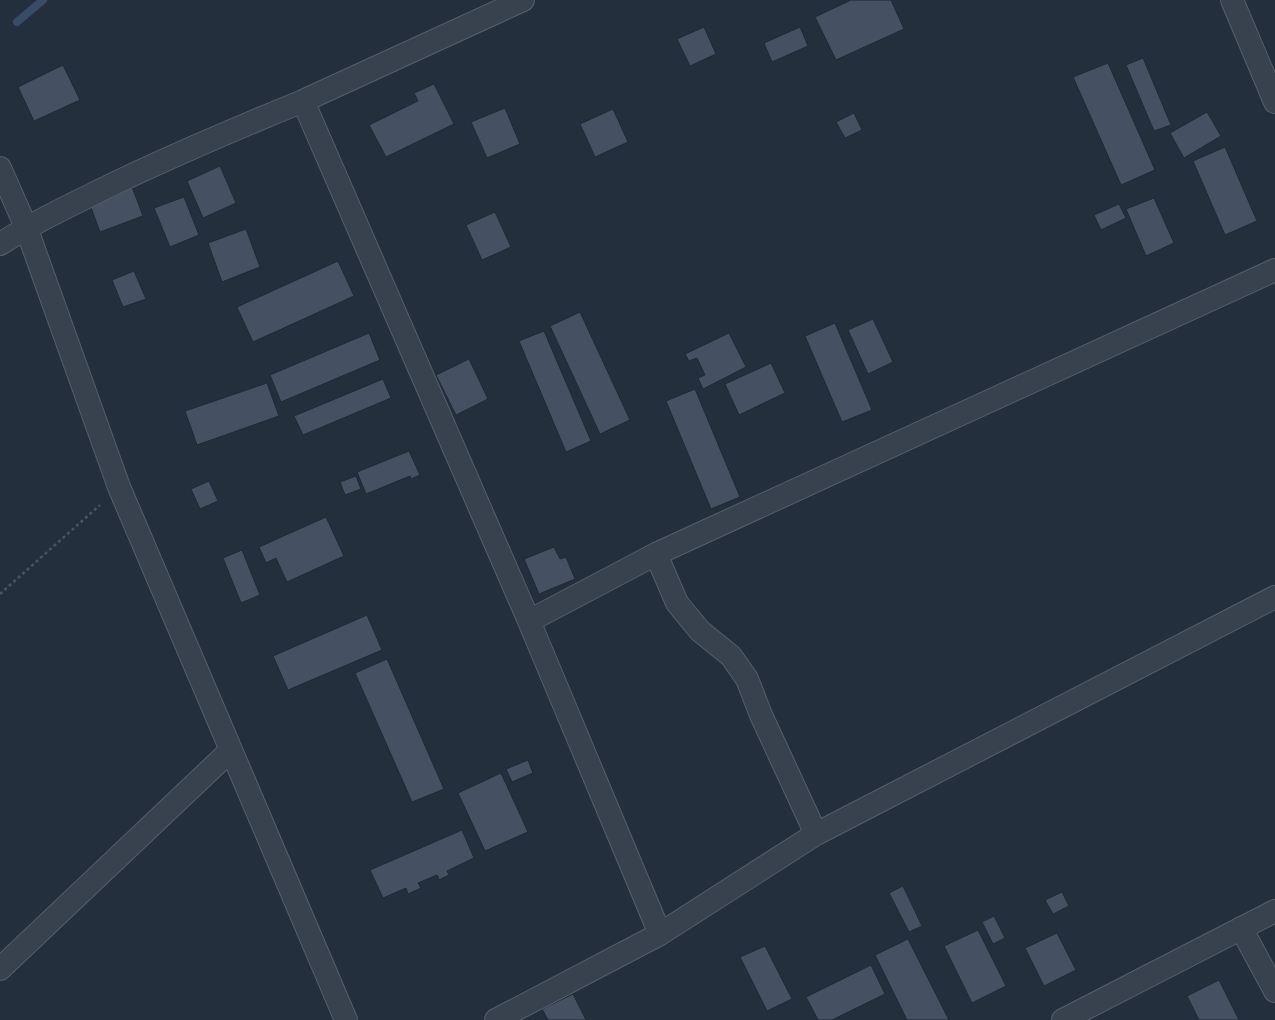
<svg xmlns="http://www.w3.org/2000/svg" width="1275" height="1020" viewBox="0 0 1275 1020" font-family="Commissioner,sans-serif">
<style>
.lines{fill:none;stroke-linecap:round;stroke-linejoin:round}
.stream{stroke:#394c67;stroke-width:8}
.building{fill:#455162;stroke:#1f2835}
.minor-casing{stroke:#565f6c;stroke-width:24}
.path{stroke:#44595c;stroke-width:2.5;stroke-dasharray:3 3;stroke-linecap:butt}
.minor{stroke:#38414e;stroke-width:22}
</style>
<rect width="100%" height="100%" fill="#242f3e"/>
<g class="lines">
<!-- stream -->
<path class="stream" d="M17 22 43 0"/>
</g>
<!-- building -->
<path class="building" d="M851 0H891L904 29 836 60 815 17Z
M704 27 716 54 690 66 677 39Z
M800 27 808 46 772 62 764 43Z
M1143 58 1171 125 1154 131 1126 65Z
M1108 63 1155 170 1121 185 1073 77Z
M63 65 80 100 34 121 18 87Z
M434 84 454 124 386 157 369 125 418 101 414 93Z
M505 108 520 144 487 158 471 122Z
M613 109 628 142 595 157 580 124Z
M1207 112 1221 136 1184 158 1170 133Z
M854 113 862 130 845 138 836 122Z
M1225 147 1257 221 1225 235 1193 161Z
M220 166 236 203 203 218 187 181Z
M132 187 143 216 100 232 89 202Z
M184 197 199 235 170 247 154 208Z
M1154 198 1174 243 1146 256 1126 209Z
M1119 204 1126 218 1101 230 1094 215Z
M495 212 511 247 482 260 466 225Z
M246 229 260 267 222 282 208 243Z
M338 261 354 296 253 342 237 307Z
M134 271 146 299 123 307 112 280Z
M580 312 630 420 600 434 550 326Z
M873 319 893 362 868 374 848 330Z
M835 323 872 410 842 422 805 336Z
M544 331 591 441 566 452 519 341Z
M369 333 380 360 281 402 270 375Z
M729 333 746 367 703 389 698 378 705 375 697 358 689 361 685 354Z
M469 359 488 399 456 415 436 375Z
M771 363 785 393 739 415 725 384Z
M383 379 391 398 303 435 294 416Z
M267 383 279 416 197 445 185 411Z
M695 389 740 497 711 509 666 401Z
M409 451 420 475 411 479 410 476 366 494 357 472Z
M356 476 361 489 345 495 340 482Z
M209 481 218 501 200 509 191 489Z
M326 517 344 556 287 582 276 558 266 563 259 547Z
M554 547 560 559 566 557 575 579 539 594 524 559Z
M242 550 260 595 241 603 223 558Z
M367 615 382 650 288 690 273 656Z
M387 659 444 789 412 802 355 673Z
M528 760 533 773 512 782 506 769Z
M501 773 528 832 485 851 458 793Z
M462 830 474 858 447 871 449 875 439 880 437 875 418 883 421 888 408 894 406 888 383 898 370 870Z
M903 886 922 926 909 932 889 893Z
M1062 892 1069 906 1053 914 1045 900Z
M994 916 1005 938 993 944 982 922Z
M978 930 1006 986 972 1003 944 946Z
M1057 933 1076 970 1044 986 1025 948Z
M908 939 949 1020H907L875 955Z
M765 946 792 999 767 1011 740 957Z
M871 965 885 994 832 1020H818L806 997Z
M1219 980 1239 1020H1199L1187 996Z
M573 994 586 1020H548L542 1009Z"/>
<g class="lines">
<!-- minor casing -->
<g class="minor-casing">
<path id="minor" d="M1232 0 1275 102
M303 101 523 0
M0 168 26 227 119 487 346 1020
M0 244C27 227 56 212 85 198 156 162 230 131 303 101L529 621 660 934
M656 554 677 603 700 631 731 656 747 679 761 715 816 834
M529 621 656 554 1275 270
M1241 928 1275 991
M0 969 231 750
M496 1020 660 934 816 834 1275 597
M1063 1020 1275 911"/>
</g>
<!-- path -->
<path class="path" d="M0 594 100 505"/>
<!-- minor -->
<use href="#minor" class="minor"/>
</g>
</svg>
